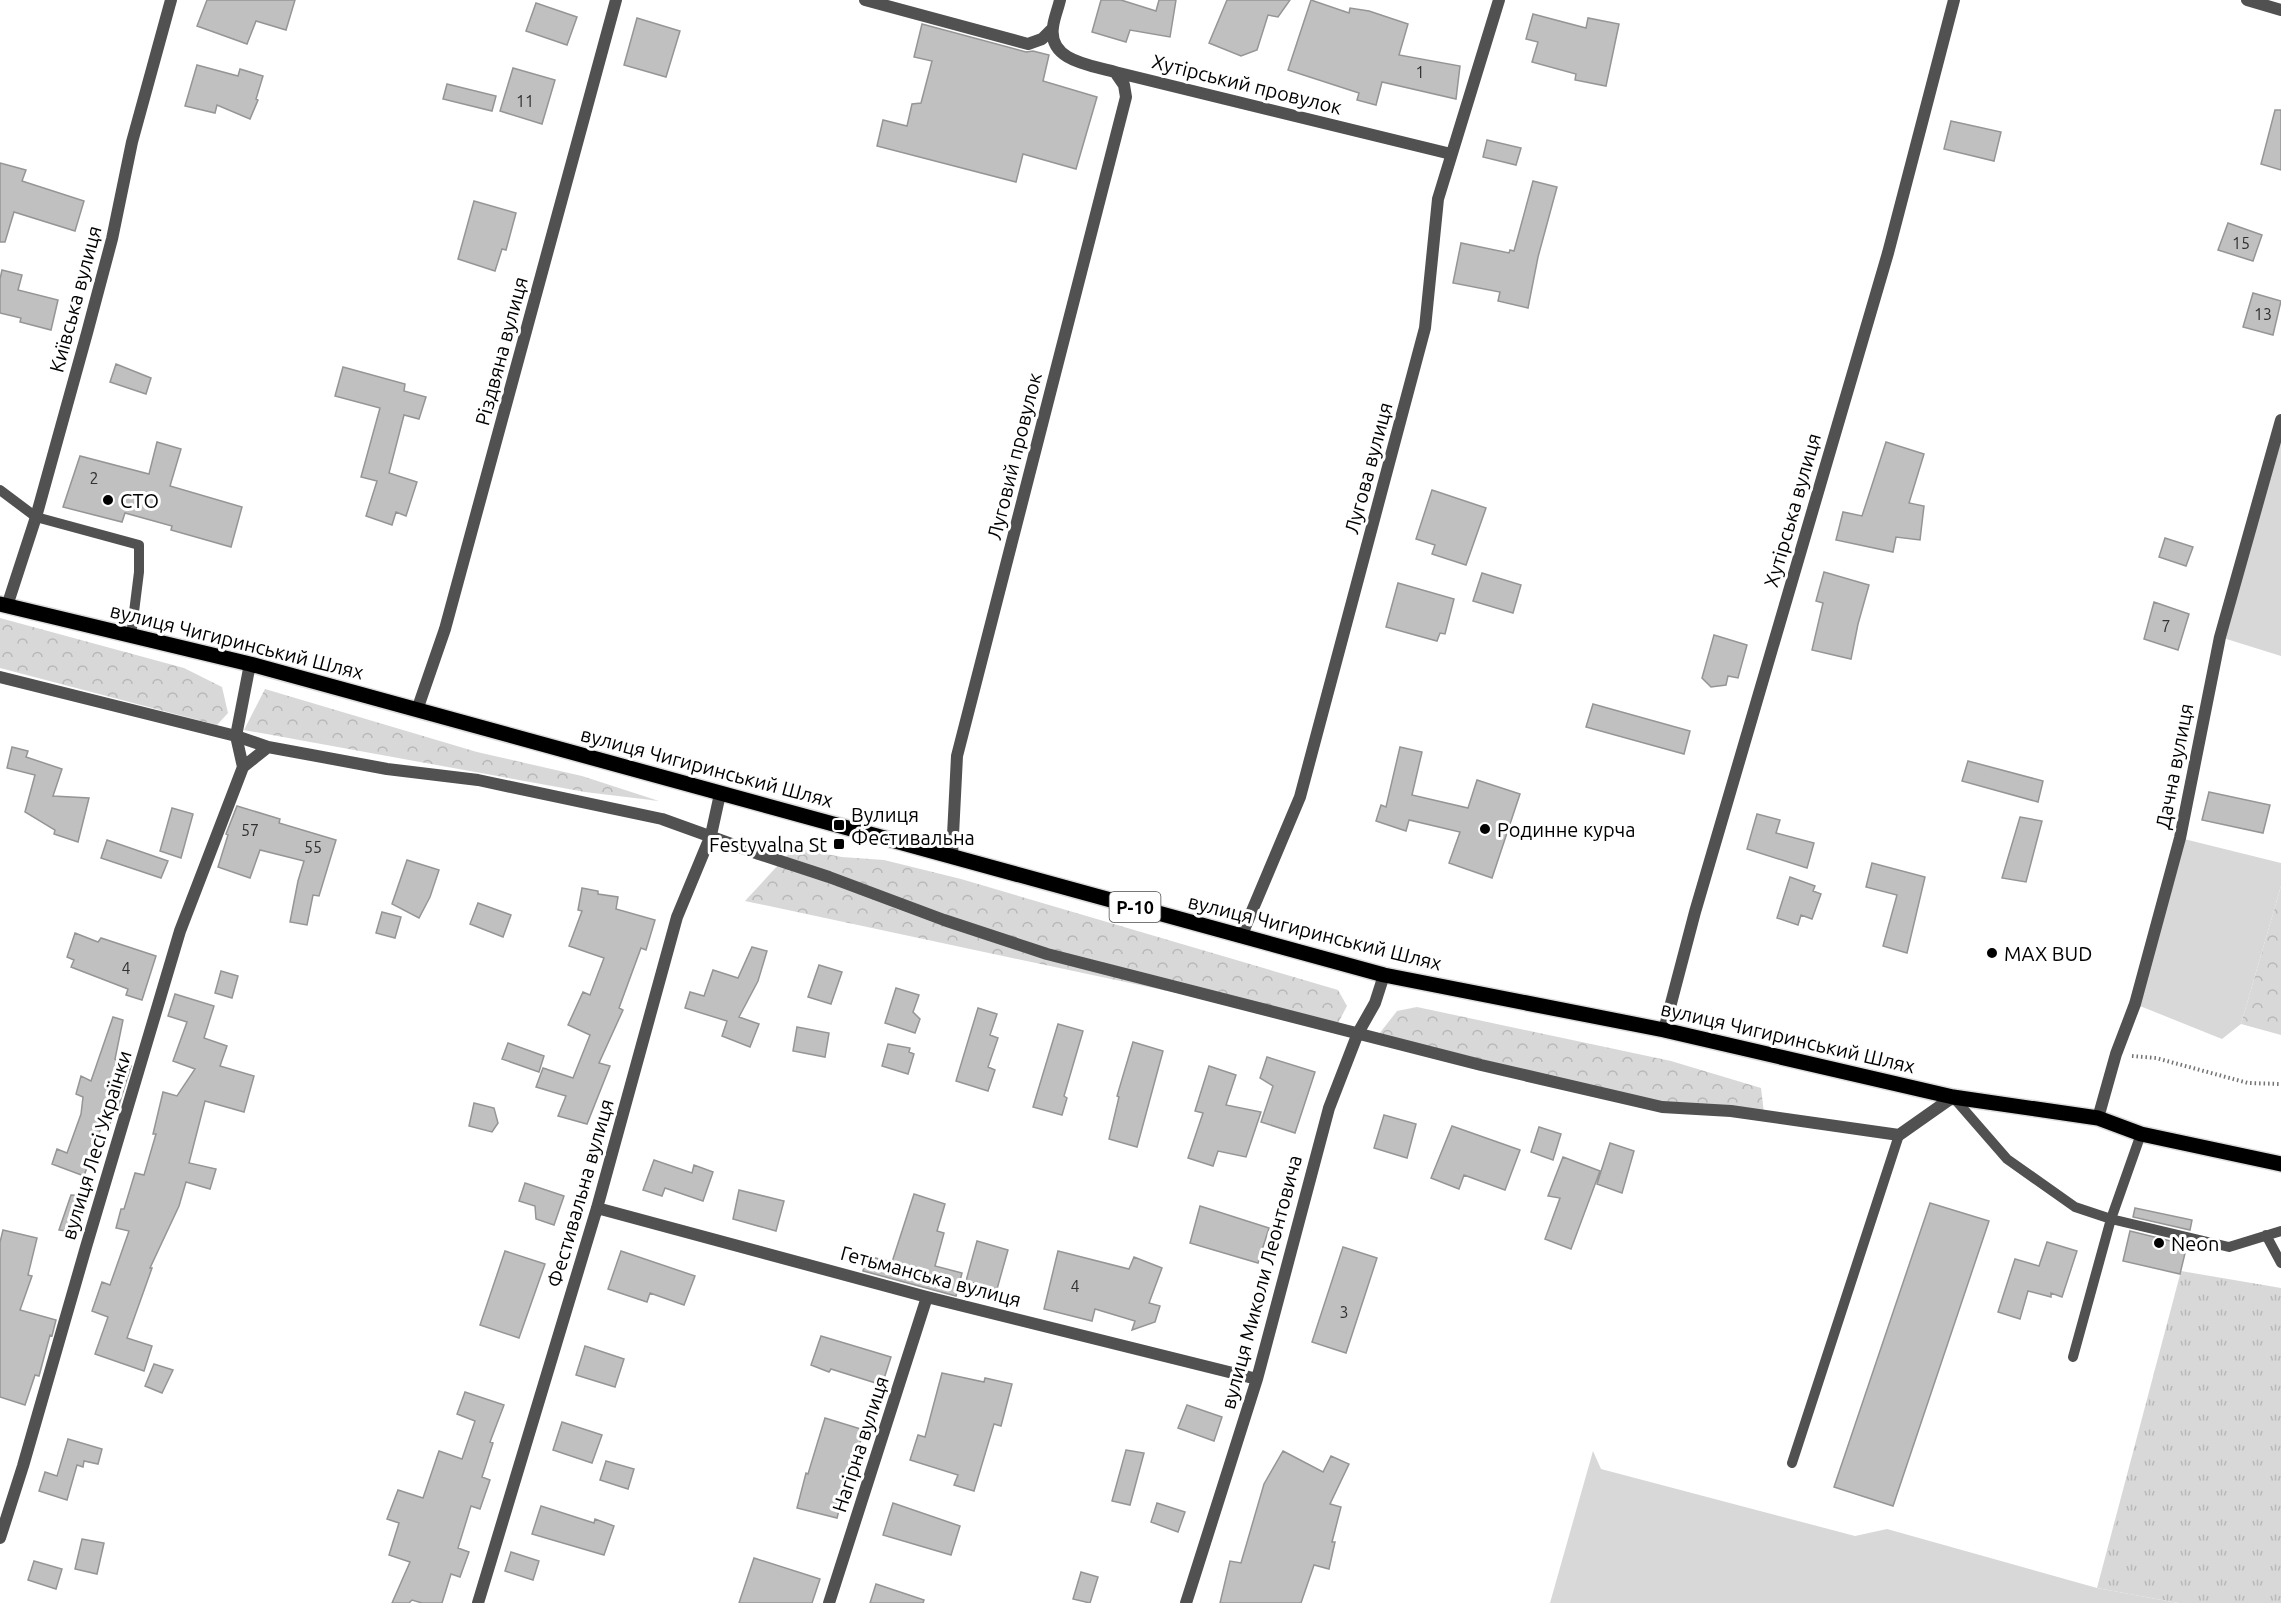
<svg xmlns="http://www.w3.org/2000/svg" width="2281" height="1603" viewBox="0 0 2281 1603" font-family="Ubuntu,sans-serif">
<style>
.grass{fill:url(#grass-tufts)}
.forest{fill:url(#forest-crowns)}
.garden{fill:#d8d8d8}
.building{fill:#c0c0c0;stroke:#959595;stroke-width:1.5}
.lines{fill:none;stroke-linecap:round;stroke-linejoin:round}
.primary-casing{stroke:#dbdbdb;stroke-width:18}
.path{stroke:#737373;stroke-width:4;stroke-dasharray:1.5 3;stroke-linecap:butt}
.lane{stroke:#515151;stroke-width:10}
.street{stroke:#515151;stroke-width:12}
.primary{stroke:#000;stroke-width:15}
.poi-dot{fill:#000;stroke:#fff;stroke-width:2}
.labels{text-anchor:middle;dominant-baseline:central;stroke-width:6;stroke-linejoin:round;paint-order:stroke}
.number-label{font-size:16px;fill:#303030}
.shield{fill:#fff;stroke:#4c4c4c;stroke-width:1.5}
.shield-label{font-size:18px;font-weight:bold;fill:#000}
.street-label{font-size:20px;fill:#000;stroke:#fff}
.poi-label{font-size:20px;fill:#000;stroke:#fff;text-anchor:start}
</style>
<defs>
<pattern id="grass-tufts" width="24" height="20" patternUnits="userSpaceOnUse" patternTransform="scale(1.5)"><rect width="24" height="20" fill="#d8d8d8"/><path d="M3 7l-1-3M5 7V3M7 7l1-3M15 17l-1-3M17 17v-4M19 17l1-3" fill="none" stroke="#b8b8b8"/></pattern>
<pattern id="forest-crowns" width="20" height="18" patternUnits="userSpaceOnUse" patternTransform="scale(1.5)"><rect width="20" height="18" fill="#d8d8d8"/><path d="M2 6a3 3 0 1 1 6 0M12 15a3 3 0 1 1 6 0" fill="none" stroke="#b8b8b8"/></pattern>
</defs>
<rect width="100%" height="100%" fill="#fff"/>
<!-- grass -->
<path class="grass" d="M2181 1271 2281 1288V1603H2178L2097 1588Z"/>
<!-- forest -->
<path class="forest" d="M0 618 184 668 222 687 228 713 217 725 0 668Z
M265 689 477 752 582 776 659 801 585 792 244 730Z
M794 848 842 857 884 860 961 879 1338 990 1347 1006 1336 1027 745 901Z
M2281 886V1035L2241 1024Z
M1417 1007 1671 1061 1761 1088 1764 1113 1687 1110 1379 1034 1397 1011Z"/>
<!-- garden -->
<path class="garden" d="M2281 420V656L2220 637Z
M2180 838 2281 863V886L2241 1024 2222 1039 2135 1004Z
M1593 1451 1601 1469 1855 1536 1887 1529 2097 1588 2178 1603H1550Z"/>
<!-- building -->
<path class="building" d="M207 0H295L286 30 256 21 247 44 197 26Z
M1101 0H1121L1156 11 1159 0H1176L1170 37 1130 30 1126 42 1092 32Z
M1227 0H1290L1278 17 1268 15 1257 50 1241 56 1209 43Z
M1311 0 1349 13 1350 8 1369 11 1408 24 1399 55 1460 66 1456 99 1382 82 1376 105 1357 100 1359 93 1288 70Z
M536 3 577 17 567 45 526 31Z
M1533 14 1586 28 1588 18 1619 24 1606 86 1575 80 1576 74 1532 62 1538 42 1526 39Z
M637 18 680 31 666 77 624 65Z
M922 24 1026 52 1033 51 1049 55 1043 81 1097 97 1076 169 1023 154 1016 182 877 146 883 120 907 126 912 104 921 103 932 61 914 57Z
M197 65 238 76 240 69 263 76 256 99 258 100 250 119 217 105 215 113 185 106Z
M513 68 555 80 542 124 500 111Z
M447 84 496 96 492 111 443 99Z
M2275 110H2281V170L2261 164Z
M1951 121 2001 132 1994 161 1944 149Z
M1487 140 1521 148 1516 165 1483 157Z
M0 163 26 170 22 181 84 201 75 231 14 212 5 242H0Z
M1533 181 1557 187 1538 257 1528 308 1498 301 1500 292 1453 283 1461 243 1509 253 1510 250 1514 251Z
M474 201 516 213 506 250 502 249 495 271 458 259Z
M2228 223 2262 235 2253 261 2218 250Z
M2 270 22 275 18 290 58 300 51 330 20 322 21 318 0 313V279Z
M2253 293 2281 301 2273 335 2243 327Z
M116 364 151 378 146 394 110 382Z
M343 367 405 384 404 391 426 397 419 419 404 415 389 473 417 482 406 516 396 512 392 525 366 516 377 481 361 477 380 408 335 396Z
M157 442 181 449 170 486 242 507 231 547 171 530 172 526 125 513 122 522 63 507 80 456 149 474Z
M1886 442 1924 454 1909 503 1924 506 1920 540 1896 537 1893 552 1836 540 1843 512 1862 516Z
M1432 490 1486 508 1466 565 1432 554 1435 545 1416 539Z
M2165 538 2193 547 2186 566 2159 557Z
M1824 572 1869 585 1858 624 1851 659 1812 650 1823 603 1816 601Z
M1482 573 1521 585 1513 613 1473 601Z
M1398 583 1454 599 1445 634 1440 633 1437 641 1386 627Z
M2154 602 2189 614 2178 650 2144 639Z
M1714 635 1747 645 1738 678 1728 676 1726 685 1711 687 1702 678Z
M1593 704 1690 731 1684 754 1586 727Z
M12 747 28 751 26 757 62 769 53 796 89 798 78 842 54 834 55 830 25 812 35 775 7 768Z
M1400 747 1422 752 1412 795 1468 808 1477 780 1520 794 1492 878 1449 863 1460 832 1409 820 1406 831 1376 821 1381 805 1386 807Z
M1968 761 2043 781 2038 802 1962 781Z
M2209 792 2270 805 2263 833 2202 820Z
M237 806 280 819 279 823 336 840 319 896 313 895 307 925 290 922 298 881 304 861 260 850 250 878 218 867 228 835 226 834Z
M172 808 193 814 181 858 160 851Z
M1757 814 1780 820 1776 833 1814 843 1807 868 1747 849Z
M2020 817 2042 821 2026 882 2002 878Z
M107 840 168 861 161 878 101 858Z
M407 860 439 870 430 897 419 918 392 904Z
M1872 863 1925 877 1907 953 1883 946 1897 895 1866 887Z
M1790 877 1815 886 1813 891 1821 894 1812 919 1801 915 1798 925 1777 918Z
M582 888 598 891V894L618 897 616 909 655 920 646 950 641 948 619 1008 623 1010 599 1063 610 1066 587 1124 558 1116 566 1096 536 1087 543 1068 573 1078 590 1035 568 1025 583 992 590 995 604 958 569 946 582 911 578 910Z
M478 903 511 915 503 937 470 924Z
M382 912 401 917 395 938 376 933Z
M75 933 98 942 101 938 156 956 142 1000 126 995 128 989 71 967 74 960 67 957Z
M752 947 767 951 758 981 739 1017 759 1024 750 1047 722 1036 727 1021 685 1008 690 992 704 996 713 970 738 978Z
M819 965 842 972 831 1004 808 997Z
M221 971 238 976 232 998 215 993Z
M896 988 919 995 913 1012 920 1019 915 1033 885 1023Z
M175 994 214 1006 204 1038 227 1046 220 1066 254 1076 244 1112 205 1101 189 1163 216 1169 210 1189 186 1182 179 1206 150 1268H152L127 1338 152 1346 144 1371 95 1354 108 1317 92 1311 102 1282 110 1285 129 1231 116 1228 121 1209H124L135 1173 144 1175 156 1134H153L163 1092 177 1096 195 1069 173 1061 187 1022 168 1016Z
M978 1008 997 1014 990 1035 998 1038 988 1067 995 1070 988 1091 956 1081Z
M113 1017 123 1020 115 1059 131 1066 118 1108 112 1106 110 1127 102 1125 84 1176 52 1164 57 1149 67 1153 81 1114 83 1097 76 1094 81 1076 91 1081Z
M1058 1024 1083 1031 1064 1096 1067 1098 1062 1115 1033 1107Z
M797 1027 829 1033 825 1057 793 1051Z
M1133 1042 1163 1051 1137 1147 1109 1139 1119 1097 1117 1096Z
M508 1043 544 1056 539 1072 502 1059Z
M888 1044 910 1048 909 1052 914 1054 908 1074 882 1066Z
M1267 1057 1315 1072 1295 1133 1261 1122 1273 1086 1260 1078Z
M1209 1066 1236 1075 1226 1105 1261 1112 1246 1157 1218 1151 1213 1166 1188 1158 1203 1113 1195 1111Z
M474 1103 494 1108 498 1123 492 1132 469 1126Z
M1384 1115 1416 1124 1407 1158 1374 1148Z
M1452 1126 1520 1150 1505 1190 1464 1175 1459 1189 1431 1178Z
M1539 1127 1561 1134 1553 1160 1531 1152Z
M1610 1143 1634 1151 1622 1193 1597 1184Z
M1563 1157 1600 1171 1571 1249 1545 1239 1560 1198 1548 1196Z
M654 1160 692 1173 694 1165 713 1172 703 1201 665 1188 662 1196 643 1190Z
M525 1183 564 1196 554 1225 536 1219 535 1206 519 1201Z
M739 1190 784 1201 776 1231 733 1219Z
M914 1194 945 1204 937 1231 944 1233 935 1266 962 1273 956 1296 863 1271 867 1256 892 1262Z
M71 1195 87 1196 78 1233 59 1230Z
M1930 1203 1989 1221 1893 1506 1834 1487Z
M1200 1206 1269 1228 1258 1263 1190 1243Z
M2135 1208 2192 1220 2190 1230 2133 1217Z
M3 1230 37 1238 28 1275 32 1276 20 1310 56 1320 52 1336 50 1335 39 1376 35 1375 25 1405 0 1397V1242Z
M2130 1231 2187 1245 2180 1274 2123 1261Z
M977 1241 1008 1250 997 1289 966 1281Z
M2047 1242 2077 1251 2062 1297 2051 1293V1297L2028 1291 2020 1319 1998 1312 2015 1259 2039 1266Z
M1343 1247 1377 1258 1346 1353 1312 1342Z
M505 1251 545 1264 519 1338 480 1325Z
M621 1251 695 1276 684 1305 650 1293 647 1302 608 1289Z
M1058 1251 1129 1269 1134 1257 1162 1268 1149 1303 1160 1306 1155 1322 1132 1330 1135 1321 1095 1309 1092 1321 1044 1309Z
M821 1336 891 1357 882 1385 831 1369 829 1372 811 1365Z
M585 1346 624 1359 615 1387 576 1375Z
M154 1364 173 1370 162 1393 145 1386Z
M942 1373 984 1382 985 1378 1012 1384 1001 1426 994 1424 974 1491 954 1485 958 1475 910 1460 918 1435 925 1437Z
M465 1392 504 1405 490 1442 493 1443 482 1477 490 1480 480 1509 471 1506 458 1548 469 1552 460 1577 451 1574 442 1603H422L412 1600 409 1603H392L410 1562 389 1555 399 1523 387 1519 398 1490 423 1498 439 1451 462 1459 475 1421 457 1414Z
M1187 1405 1222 1417 1214 1441 1178 1428Z
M825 1418 864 1430 853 1466H851L837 1518 797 1508 806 1473 808 1474Z
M562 1422 602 1435 592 1463 553 1450Z
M68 1439 102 1449 98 1464 84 1461 83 1467 77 1465 67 1500 39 1491 45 1472 57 1476Z
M1126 1450 1144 1453 1130 1505 1112 1501Z
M1283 1451 1323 1472 1331 1456 1349 1464 1330 1504 1341 1507 1332 1542H1335L1329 1569 1314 1565 1301 1603H1220L1230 1561 1241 1563 1264 1484Z
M606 1461 634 1469 628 1489 600 1480Z
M893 1503 960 1526 951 1555 883 1535Z
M1157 1503 1185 1512 1178 1532 1151 1522Z
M541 1506 594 1523 595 1519 614 1526 604 1555 532 1534Z
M82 1539 104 1543 97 1574 75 1569Z
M511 1552 539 1561 533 1580 505 1571Z
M754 1558 820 1579 812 1603H739Z
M34 1561 62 1569 56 1589 28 1580Z
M1081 1572 1098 1577 1090 1603 1073 1599Z
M876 1584 924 1600 923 1603H870Z"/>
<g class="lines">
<!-- primary casing -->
<g class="primary-casing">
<path id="primary" d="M0 604 250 664 1384 975 1664 1030 1953 1097 2098 1118 2141 1134 2281 1164"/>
</g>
<!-- path -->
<path class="path" d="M2132 1056 2156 1058 2248 1083 2281 1084"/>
<!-- lane -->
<path class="lane" d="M0 490 36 517 139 545V572L131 636
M1953 1097 2007 1159 2075 1207 2111 1219 2229 1247 2281 1231
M2266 1235 2281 1263
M2073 1357 2111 1219 2141 1134
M1792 1463 1899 1135"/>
<!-- street -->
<path class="street" d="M865 0 1028 44 1042 39 1052 29
M1060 0C1058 9 1054 18 1053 27 1048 61 1091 65 1115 72L1451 154
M2247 0 2281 10
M7 606 36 517 87 333 112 239 132 142 171 0
M250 664 236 736 268 747 387 769 478 780 662 819 759 854 829 877 944 920 1047 954 1481 1065 1662 1107 1731 1111 1899 1135 1953 1097
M0 677 236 736 243 767
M417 710 445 629 616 0
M952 855 957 756 1126 97 1124 85 1115 72
M1241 937 1300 797 1425 328 1438 199 1499 0
M1664 1030 1695 912 1888 253 1954 0
M2098 1118 2116 1054 2135 1004 2180 838 2220 637 2281 420
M597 1208 927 1297 1257 1379
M0 1538 23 1466 86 1247 180 931 243 767 268 747
M478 1603 597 1208 677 917 711 835 720 794
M829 1603 927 1297
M1186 1603 1257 1379 1329 1108 1358 1033 1375 1003 1384 975"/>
<!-- primary -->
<use href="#primary" class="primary"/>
</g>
<!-- markers -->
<g class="poi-dot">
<circle cx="108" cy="500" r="6"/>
<rect x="833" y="819" width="12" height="12" rx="3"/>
<circle cx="1485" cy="829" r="6"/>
<rect x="833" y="838" width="12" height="12" rx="3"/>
<circle cx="1992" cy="953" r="6"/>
<circle cx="2159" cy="1243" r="6"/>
</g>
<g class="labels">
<!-- number labels -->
<g class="number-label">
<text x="1420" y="72">1</text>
<text x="525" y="101">11</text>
<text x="2241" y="243">15</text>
<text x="2263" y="314">13</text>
<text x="94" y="478">2</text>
<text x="2166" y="626">7</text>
<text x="250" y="830">57</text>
<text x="313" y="847">55</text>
<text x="126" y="968">4</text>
<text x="1075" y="1286">4</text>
<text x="1344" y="1312">3</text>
</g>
<!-- shield labels -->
<rect class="shield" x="1109.5" y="892" width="51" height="30" rx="4.5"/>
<g class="shield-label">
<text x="1135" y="907">Р-10</text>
</g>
<!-- street labels -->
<g class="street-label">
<text transform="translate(1247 84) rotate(14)">Хутірський провулок</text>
<text transform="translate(75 299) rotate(-75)">Київська вулиця</text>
<text transform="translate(501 351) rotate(-75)">Різдвяна вулиця</text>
<text transform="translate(1014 456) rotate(-76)">Луговий провулок</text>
<text transform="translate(1368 468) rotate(-75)">Лугова вулиця</text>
<text transform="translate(1792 510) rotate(-74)">Хутірська вулиця</text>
<text transform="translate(237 641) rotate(14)">вулиця Чигиринський Шлях</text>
<text transform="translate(2174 766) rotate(-79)">Дачна вулиця</text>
<text transform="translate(707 767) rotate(15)">вулиця Чигиринський Шлях</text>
<text transform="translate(1315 932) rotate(14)">вулиця Чигиринський Шлях</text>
<text transform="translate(1788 1037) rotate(13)">вулиця Чигиринський Шлях</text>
<text transform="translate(96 1145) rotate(-73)">вулиця Лесі Українки</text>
<text transform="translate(580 1193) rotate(-74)">Фестивальна вулиця</text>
<text transform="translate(931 1276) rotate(15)">Гетьманська вулиця</text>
<text transform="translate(1261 1282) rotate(-75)">вулиця Миколи Леонтовича</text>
<text transform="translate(860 1444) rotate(-72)">Нагірна вулиця</text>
</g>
<!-- poi labels -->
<g class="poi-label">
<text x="120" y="500">СТО</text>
<text x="851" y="814">Вулиця<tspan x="851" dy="23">Фестивальна</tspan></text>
<text x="1497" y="829">Родинне курча</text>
<text x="827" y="844" text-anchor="end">Festyvalna St</text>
<text x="2004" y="953">MAX BUD</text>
<text x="2171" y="1243">Neon</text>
</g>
</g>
</svg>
